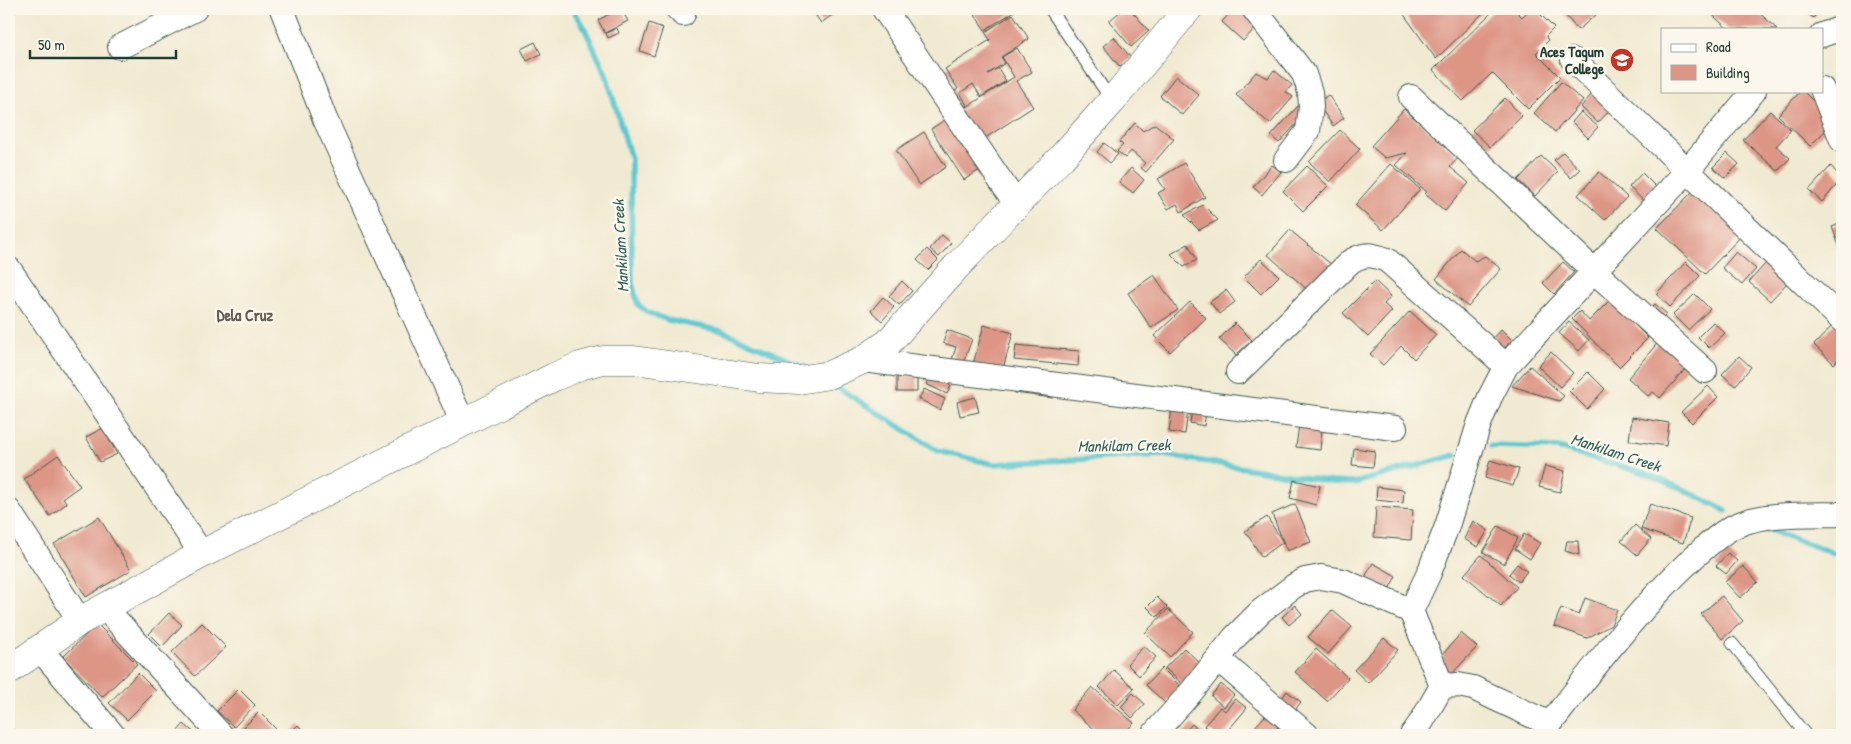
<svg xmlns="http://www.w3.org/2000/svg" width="1851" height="744" viewBox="0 0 1851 744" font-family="'Patrick Hand',sans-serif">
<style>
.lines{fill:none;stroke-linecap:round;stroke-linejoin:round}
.stream{stroke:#5ac7d0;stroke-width:5.5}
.building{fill:#dd9686}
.service-casing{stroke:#3e574c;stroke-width:13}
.minor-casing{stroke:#3e574c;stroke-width:26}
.tertiary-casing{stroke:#3e574c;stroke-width:29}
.service{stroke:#fff;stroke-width:11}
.minor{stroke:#fff;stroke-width:24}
.tertiary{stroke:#fff;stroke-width:28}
.labels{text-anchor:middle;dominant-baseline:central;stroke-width:5;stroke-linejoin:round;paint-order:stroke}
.poi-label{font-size:15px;font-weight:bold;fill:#1f3d34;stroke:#fbf7ec;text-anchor:end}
.water-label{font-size:16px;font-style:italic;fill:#2e605b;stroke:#fbf7ec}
.neighbourhood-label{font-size:16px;font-weight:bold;fill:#625c51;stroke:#fbf7ec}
</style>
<rect width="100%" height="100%" fill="#fbf7ec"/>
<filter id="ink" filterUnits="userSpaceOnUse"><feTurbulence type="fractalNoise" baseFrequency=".02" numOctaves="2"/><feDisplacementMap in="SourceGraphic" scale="10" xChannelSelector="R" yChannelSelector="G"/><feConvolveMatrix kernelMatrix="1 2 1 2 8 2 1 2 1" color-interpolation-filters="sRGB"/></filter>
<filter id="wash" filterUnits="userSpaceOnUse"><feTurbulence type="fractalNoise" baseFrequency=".0096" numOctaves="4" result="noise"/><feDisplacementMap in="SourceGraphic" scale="20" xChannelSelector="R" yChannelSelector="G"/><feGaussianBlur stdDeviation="1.12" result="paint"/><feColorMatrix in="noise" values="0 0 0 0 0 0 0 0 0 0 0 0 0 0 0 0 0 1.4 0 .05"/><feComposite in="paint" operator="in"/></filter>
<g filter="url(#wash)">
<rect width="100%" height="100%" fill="#f1ead2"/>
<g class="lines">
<!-- stream -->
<path class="stream" d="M572 9 582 23 606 74 631 159 632 283 638 305 649 313 668 320 722 331 807 368
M837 387 938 451 993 464 1164 455 1332 482 1354 483 1456 455
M1491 446 1558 448 1645 473 1685 490 1726 511
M1766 529 1842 556"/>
</g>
<g id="blocks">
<!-- building -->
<path class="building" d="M619 9H621L628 21 605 33 598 20Z
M811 9H841L821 23Z
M971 9H1018L985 30Z
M1123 9H1130L1149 31 1131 47 1109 21Z
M1221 9H1246L1261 22 1243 41 1222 22 1228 15Z
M1400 9H1487L1436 59Z
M1495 9H1514L1522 17 1530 9H1535L1554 28 1546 36 1548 41 1536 53 1560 77 1528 109 1492 73 1463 101 1433 70Z
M1560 9H1603L1578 30Z
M1706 9H1755L1777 29H1728Z
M1803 9H1822L1813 18Z
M1013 14 1029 39 1001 57 1005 63 988 74 998 68 1006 81 981 97 973 84 960 93 967 105 955 113 945 98 958 89 945 69 990 40 985 32Z
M649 23 663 28 654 56 640 51Z
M617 28 619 33 608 38 606 33Z
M1114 37 1131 58 1120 67 1103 46Z
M535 42 541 54 527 61 521 49Z
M1017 48 1032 72 1016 81 1033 107 979 142 959 112 1014 77 1002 57Z
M1274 70 1292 85 1286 92 1293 97 1270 124 1236 95 1256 72 1268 78Z
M1176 76 1199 95 1182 115 1160 96Z
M1561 82 1583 101 1555 132 1534 113Z
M1801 91H1803L1834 122 1810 146 1778 115Z
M1592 94 1610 110 1598 123 1581 107Z
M1328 95 1344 118 1333 126 1317 103Z
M1505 98 1522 116 1490 147 1472 130Z
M1298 106 1306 113 1279 143 1271 136Z
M1404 109 1459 157 1450 167 1469 183 1445 211 1425 194 1427 192 1396 165 1407 153 1385 158 1371 146Z
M1770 111 1791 130 1776 146 1790 158 1778 171 1743 140Z
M1581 112 1598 127 1588 138 1572 122Z
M949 117 983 168 964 180 931 129Z
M1135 123 1143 131 1155 124 1174 139 1146 172 1141 168 1145 163 1131 151 1125 158 1117 151 1123 145 1119 142Z
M1340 130 1360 149 1330 182 1309 162Z
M924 132 946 167 919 185 896 150Z
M1104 143 1118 154 1110 163 1097 152Z
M1563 152 1580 170 1571 178 1554 160Z
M1727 153 1739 164 1725 178 1713 167Z
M1541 156 1558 172 1535 196 1518 180Z
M1184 163 1205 197 1181 212 1177 204 1168 209 1158 193 1165 189 1158 179Z
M1391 164 1420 189 1383 230 1355 205Z
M1272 165 1281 172 1262 195 1253 187Z
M1307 166 1328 186 1303 211 1283 191Z
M1831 166 1842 179 1822 202 1809 190Z
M1131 168 1144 180 1133 193 1119 182Z
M1599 172 1627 197 1605 220 1578 195Z
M1642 173 1658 189 1646 203 1629 187Z
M1697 187 1745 232 1705 274 1657 228Z
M1203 205 1218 220 1199 230 1184 215Z
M1842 223V254L1832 227Z
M1290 230 1333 266 1310 292 1268 255Z
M942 235 951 243 939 257 930 249Z
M1188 244 1197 260 1184 267 1171 254Z
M927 249 938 260 928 270 917 260Z
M1461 249 1475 261 1485 256 1501 269 1468 307 1436 279Z
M1736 252 1756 269 1742 285 1722 268Z
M1261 259 1279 276 1261 294 1244 277Z
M1563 262 1574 272 1554 294 1543 283Z
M1686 262 1700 276 1670 307 1656 294Z
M1766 263 1788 282 1770 301 1749 282Z
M1154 275 1178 310 1151 328 1128 293Z
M902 281 912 291 899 305 889 296Z
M1375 281 1391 296 1384 304 1392 311 1368 337 1343 313Z
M1226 290 1235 302 1219 314 1210 302Z
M1695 294 1710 309 1688 330 1673 315Z
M883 297 894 307 882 321 871 311Z
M1610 300 1648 338 1619 367 1572 319 1580 311 1589 321Z
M1190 302 1206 318 1170 352 1154 336Z
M1655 304 1667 314 1662 319 1650 309Z
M1410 311 1436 335 1414 359 1401 346 1383 365 1370 354Z
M1569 322 1589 340 1579 351 1559 333Z
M1713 322 1725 333 1709 348 1698 337Z
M1235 323 1252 340 1236 355 1219 339Z
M1835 323 1842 330V355L1834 364 1814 345Z
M984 325 1013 333 1002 372 973 364Z
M1501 329 1512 340 1503 350 1491 340Z
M947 330 972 339 962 367 951 363 956 347 943 343Z
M1660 340 1689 365 1660 398 1653 392 1648 396 1628 378Z
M1016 345 1079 351 1078 366 1014 360Z
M1551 352 1573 373 1560 387 1538 366Z
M1739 356 1751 367 1735 386 1722 374Z
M1530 366 1564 396 1559 401 1512 386Z
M1588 372 1605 389 1587 409 1569 391Z
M931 375 951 386 947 394 926 384Z
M897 376H917V392H897Z
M1016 386 1052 392 1053 398 1015 393Z
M1708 386 1718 397 1692 423 1681 412Z
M924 389 945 399 940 410 919 399Z
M975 397 979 412 960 416 957 402Z
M1172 407 1188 410 1185 434 1169 432Z
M1192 409 1206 411 1204 426 1190 423Z
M1632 417 1669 423 1666 446 1629 440Z
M1299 425 1322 428 1320 450 1296 447Z
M103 428 117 454 100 462 86 437Z
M1354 448 1375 451 1373 467 1352 465Z
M58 455 80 486 63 498 67 503 50 516 24 479Z
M1490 460 1519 469 1513 486 1485 478Z
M1545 466 1565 471 1560 492 1539 487Z
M1294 480 1320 486 1316 505 1290 498Z
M1377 487 1404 490 1403 503 1376 500Z
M1295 504 1311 542 1287 551 1272 514Z
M1650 504 1691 518 1683 543 1641 529Z
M1376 507 1413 510 1411 540 1374 537Z
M99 517 131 570 86 597 54 544Z
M1267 517 1283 542 1262 557 1245 531Z
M1473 521 1488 530 1478 547 1464 539Z
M1635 525 1651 539 1637 555 1621 541Z
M1498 526 1518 538 1504 564 1483 552Z
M1524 534 1540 543 1530 559 1515 549Z
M1567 541H1578L1579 555 1565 551Z
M1728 553 1737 561 1726 574 1716 566Z
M1481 555 1517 587 1501 606 1464 575Z
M1373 563 1396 576 1388 591 1365 577Z
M1517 564 1527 571 1519 582 1509 574Z
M1743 566 1758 582 1740 598 1725 582Z
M1722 596 1743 621 1722 639 1701 614Z
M1157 597 1167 607 1157 617 1147 607Z
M1585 598 1617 610 1611 625 1587 638 1554 626 1561 608 1579 615Z
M1295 605 1302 614 1289 625 1282 617Z
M1168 609 1193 632 1170 657 1145 633Z
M1332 610 1352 627 1328 654 1308 637Z
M169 613 182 625 162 647 149 634Z
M202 623 226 647 195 676 172 652Z
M97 624 137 664 102 697 63 657Z
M1461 633 1477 647 1448 678 1442 655Z
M1384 638 1398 650 1368 683 1354 670Z
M1144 646 1156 657 1139 676 1127 664Z
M1184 648 1201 664 1182 684 1165 668Z
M1316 649 1348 678 1327 701 1295 672Z
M1162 668 1181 687 1165 703 1146 685Z
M1114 670 1134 688 1118 705 1099 687Z
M138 673 156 691 127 720 109 703Z
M1221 684 1234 695 1224 707 1211 696Z
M1092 687 1134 723 1123 735H1101L1072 710Z
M239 689 255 705 234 727 217 711Z
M1287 691 1301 702 1292 714 1278 704Z
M1133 693 1145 704 1132 718 1121 707Z
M1235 699 1247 708 1224 735H1215L1204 726 1220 707 1225 711Z
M259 712 278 731 274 735H236Z
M1267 714 1279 726 1271 735H1251L1249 733Z
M184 724 197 735H174Z
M1192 724 1205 735H1182Z
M298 725 308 735H288Z
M1279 727 1288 735H1272Z"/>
</g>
</g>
<g filter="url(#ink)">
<use href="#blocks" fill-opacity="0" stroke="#3e574c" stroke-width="1"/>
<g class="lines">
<!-- service casing -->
<g class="service-casing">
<path id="service" d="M1050 9 1112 101
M1732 643 1806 735"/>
</g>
<!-- minor casing -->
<g class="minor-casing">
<path id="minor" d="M282 9 325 119 463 423
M678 9 683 14
M884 9 1017 205
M1254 9 1304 74 1310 92 1311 107 1308 131 1286 160
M1822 35 1842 28
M120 47 195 9
M1573 60 1842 320
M1822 89 1842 140
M1411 97 1594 271 1705 371
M9 269 202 554
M863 360 1395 428
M1238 372 1351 261C1366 253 1371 254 1387 260L1506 366
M9 511 80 621
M105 608 221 735
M39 648 113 735
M1218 659 1307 735
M1442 686 1411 611 1429 573 1447 526 1479 424 1490 397 1506 366 1687 171 1754 91
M1442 686 1458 685 1473 688 1550 724
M1153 735 1192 691 1235 637 1261 611 1294 586 1305 580 1321 577 1343 581 1411 611
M1412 735 1422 721 1442 686
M1546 735 1550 724C1595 666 1640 607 1694 557 1707 546 1721 532 1737 525 1767 512 1810 515 1842 514"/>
</g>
<!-- tertiary casing -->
<g class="tertiary-casing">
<path id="tertiary" d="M9 670 80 621 202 554 554 377 580 366 603 360H634L759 378 799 380 829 375 863 360 888 343 957 266 1062 157 1112 101 1188 9"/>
</g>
<!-- service -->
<use href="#service" class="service"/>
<!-- minor -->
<use href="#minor" class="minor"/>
<!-- tertiary -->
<use href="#tertiary" class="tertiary"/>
</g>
</g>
<!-- icons -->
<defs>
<g id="university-disc" transform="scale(1.25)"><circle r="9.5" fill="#c8321e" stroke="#fbf7ec"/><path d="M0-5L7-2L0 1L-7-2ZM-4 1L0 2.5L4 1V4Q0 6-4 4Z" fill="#fff"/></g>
</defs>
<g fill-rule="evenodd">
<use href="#university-disc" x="1622" y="60"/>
</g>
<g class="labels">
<!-- poi labels -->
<g class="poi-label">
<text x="1604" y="51">Aces Tagum<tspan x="1604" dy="17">College</tspan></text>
</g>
<!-- water labels -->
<g class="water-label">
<text transform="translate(620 246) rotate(-93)">Mankilam Creek</text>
<text transform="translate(1124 445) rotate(-1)">Mankilam Creek</text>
<text transform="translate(1616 452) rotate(18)">Mankilam Creek</text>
</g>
<!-- neighbourhood labels -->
<g class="neighbourhood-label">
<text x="245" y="315">Dela Cruz</text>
</g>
</g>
<!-- margin -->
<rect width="1851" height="744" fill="none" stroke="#fbf7ec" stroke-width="30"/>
<!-- legend -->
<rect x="1661" y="28" width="162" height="65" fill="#fbf7ec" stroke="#a3ada2"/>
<rect x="1671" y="44" width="25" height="8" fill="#ffffff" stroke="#a3ada2"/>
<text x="1706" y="52" font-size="15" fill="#1f3d34">Road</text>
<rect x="1671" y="65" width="25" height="15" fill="#dd9686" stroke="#a3ada2"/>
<text x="1706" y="78" font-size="15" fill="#1f3d34">Building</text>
<!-- scale -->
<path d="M30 50v8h146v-8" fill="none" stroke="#1f3d34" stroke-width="2.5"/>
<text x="38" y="50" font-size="15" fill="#1f3d34" stroke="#fbf7ec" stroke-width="4" paint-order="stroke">50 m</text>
</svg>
